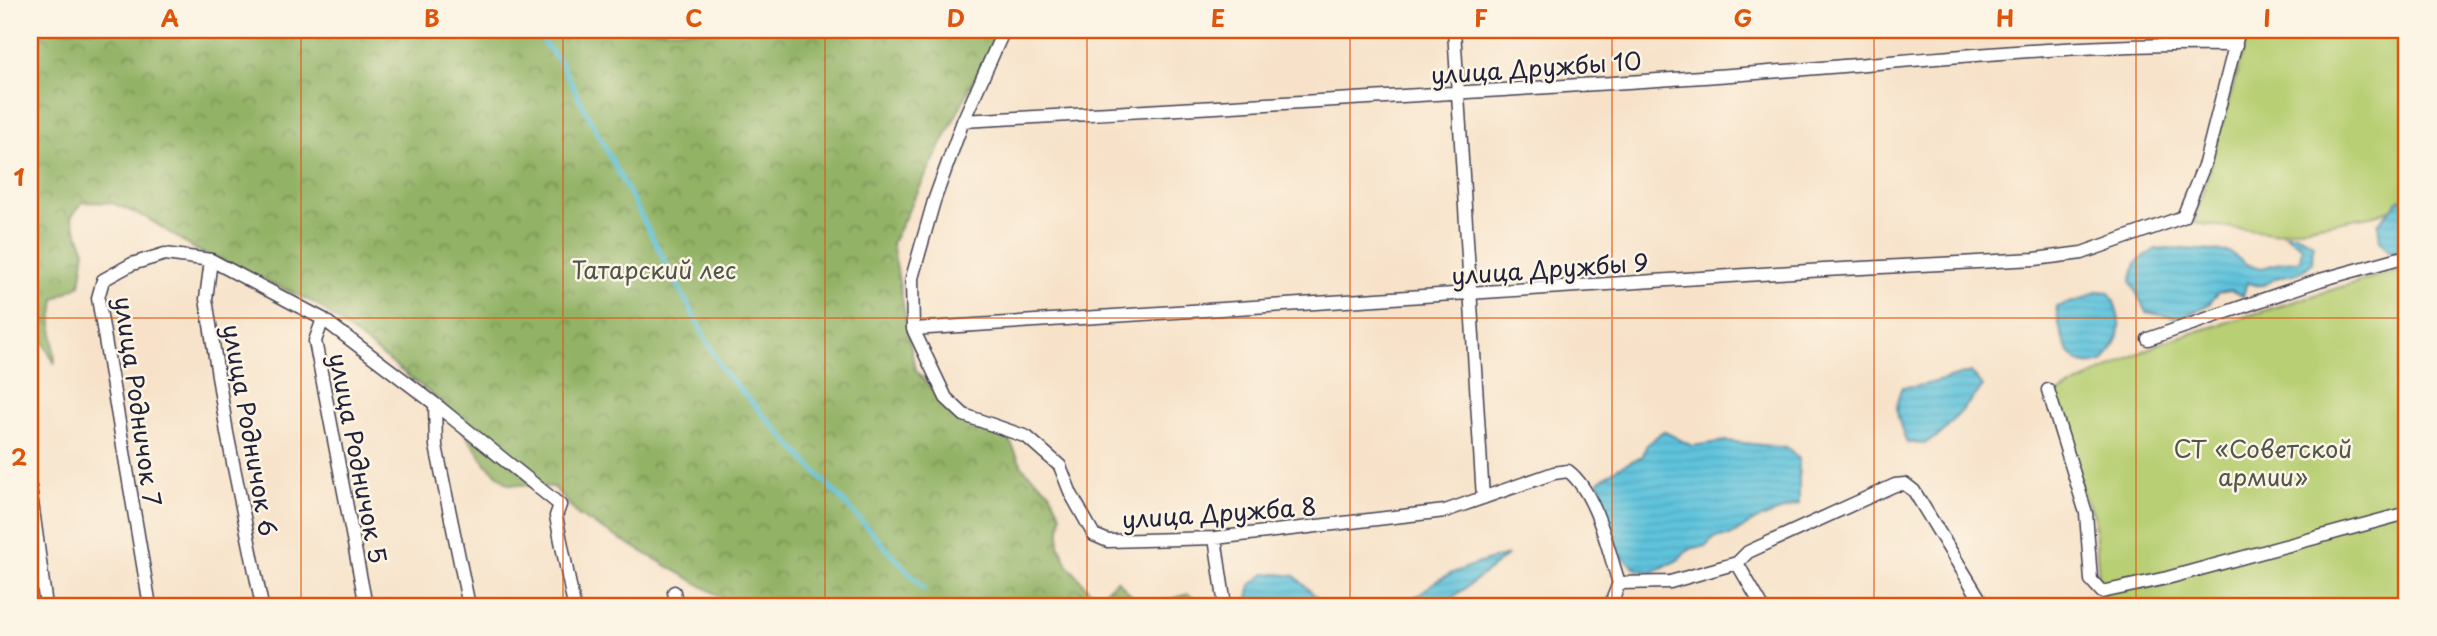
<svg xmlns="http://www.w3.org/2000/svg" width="2437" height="636" viewBox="0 0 2437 636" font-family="'Playpen Sans',sans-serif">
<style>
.forest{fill:url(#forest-crowns);stroke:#5a6a50;stroke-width:2}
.green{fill:#b8cf73;stroke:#6d7857;stroke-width:2}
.water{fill:url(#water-rules);stroke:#40728c;stroke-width:2}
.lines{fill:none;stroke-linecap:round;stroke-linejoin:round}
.stream{stroke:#5ec3dc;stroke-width:4.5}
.minor-casing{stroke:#423f50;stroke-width:15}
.minor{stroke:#fff;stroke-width:12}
.grid{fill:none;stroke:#de560e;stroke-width:2;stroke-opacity:0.55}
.labels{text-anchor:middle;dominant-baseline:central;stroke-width:5;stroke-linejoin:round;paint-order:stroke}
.street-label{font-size:24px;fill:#22223b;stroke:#fcf5e5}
.park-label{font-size:24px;fill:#4f564c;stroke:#fcf5e5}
.neatline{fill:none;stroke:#de560e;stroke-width:2.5}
.grid-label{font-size:23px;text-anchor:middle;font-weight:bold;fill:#de560e}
</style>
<defs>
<pattern id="forest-crowns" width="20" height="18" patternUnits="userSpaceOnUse" patternTransform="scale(1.75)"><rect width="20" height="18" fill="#92b265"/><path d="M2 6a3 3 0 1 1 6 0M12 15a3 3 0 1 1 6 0" fill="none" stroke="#779054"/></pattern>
<pattern id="water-rules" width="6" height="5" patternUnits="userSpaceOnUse" patternTransform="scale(1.75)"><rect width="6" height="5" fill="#5ec3dc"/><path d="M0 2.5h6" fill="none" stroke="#51a7be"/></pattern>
</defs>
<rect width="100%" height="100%" fill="#fcf5e5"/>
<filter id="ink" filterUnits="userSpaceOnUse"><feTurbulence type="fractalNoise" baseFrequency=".0143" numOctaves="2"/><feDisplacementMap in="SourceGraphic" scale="14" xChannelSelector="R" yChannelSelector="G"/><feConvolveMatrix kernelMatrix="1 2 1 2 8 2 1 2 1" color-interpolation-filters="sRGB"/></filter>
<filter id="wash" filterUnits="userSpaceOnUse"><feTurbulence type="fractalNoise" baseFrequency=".00686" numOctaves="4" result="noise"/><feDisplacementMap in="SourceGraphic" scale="28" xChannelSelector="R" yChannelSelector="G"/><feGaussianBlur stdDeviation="1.57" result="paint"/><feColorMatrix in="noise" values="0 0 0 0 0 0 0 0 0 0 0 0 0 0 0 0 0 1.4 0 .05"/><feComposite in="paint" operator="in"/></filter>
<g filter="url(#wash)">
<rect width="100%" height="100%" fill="#f7e2c9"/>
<!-- forest -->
<path class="forest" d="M30 30H999L892 243 915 370 961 420 1010 441 1023 468 1050 492 1061 515 1059 545 1068 565 1096 599 1117 580 1141 606H737L578 515 554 487 508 484 487 465 445 405 315 303 198 251 147 218 112 203 83 202 71 217 85 251 80 285 55 299 52 323 55 364 42 340 30 326Z
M1188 594 1200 602V606H1148Z"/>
<!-- green -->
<path class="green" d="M2249 30H2407V203L2376 215 2273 233 2194 223Z
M2407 269V606H2101L2094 515 2083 494 2054 395 2160 343 2377 276Z"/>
<!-- water -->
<path class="water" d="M2407 199V248L2390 253 2380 240 2378 224 2399 200Z
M2284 234H2296L2313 243 2312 263C2298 276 2300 272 2283 276 2267 279 2268 291 2247 282L2243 296 2231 290 2219 292 2209 304 2180 319 2146 312 2131 282 2136 262 2156 249 2168 248 2229 252 2246 264 2262 268 2283 262 2300 261 2302 247Z
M2098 291 2109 292C2124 319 2123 338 2103 362 2099 363 2091 365 2086 364 2063 360 2059 325 2056 307L2083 299Z
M1971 372 1983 387 1940 435 1925 443H1907C1899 423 1892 407 1902 387L1924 385Z
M1663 431 1692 446 1726 441 1788 448 1799 459V504L1756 520 1730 536 1716 537 1706 546 1693 548 1683 554 1680 559 1653 572 1638 570 1622 557 1611 534 1599 481 1619 467 1643 456 1646 446Z
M1508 555 1442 606H1399L1403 599C1426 597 1422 588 1440 579 1461 568 1484 561 1508 555Z
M1266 573 1295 576 1325 606H1246L1251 585Z"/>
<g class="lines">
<!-- stream -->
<path class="stream" d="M533 30 560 62 723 371 924 589"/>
</g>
</g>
<g filter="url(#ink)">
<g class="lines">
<!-- minor casing -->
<g class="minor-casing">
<path id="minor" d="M1004 30 963 121 934 201 912 278 913 329 946 398 964 415 1027 437 1060 466 1071 494 1094 535 1108 541 1215 538 1445 511 1554 473 1568 471C1596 492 1608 550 1619 583
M1454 30 1483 498
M963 121C1219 107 1475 93 1731 75 1899 63 2068 42 2236 45
M211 260 206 299 227 433 262 606
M323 319 315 341 366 606
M913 329 1824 270 2035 259 2082 253 2183 217 2205 163 2239 30
M2148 339 2320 280 2407 256
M2048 390 2086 513 2091 580 2102 592 2167 578 2407 513
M435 404 436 446 469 606
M30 487 46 606
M1215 538 1225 606
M1737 563 1748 552 1895 485 1905 484 1914 491 1984 606
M1737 563 1762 606
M1619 583 1670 582 1737 563
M674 592 677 606
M150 606 98 298 103 280 132 264 165 254 211 260 323 319 435 404 560 505 556 516 574 606
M1610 606 1619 583"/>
</g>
<!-- minor -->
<use href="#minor" class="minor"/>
</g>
</g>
<!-- grid -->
<path class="grid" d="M301 30V606M563 30V606M825 30V606M1087 30V606M1350 30V606M1612 30V606M1874 30V606M2136 30V606M30 318H2407"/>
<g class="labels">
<!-- street labels -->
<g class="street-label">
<text transform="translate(1536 67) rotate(-4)">улица Дружбы 10</text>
<text transform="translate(1550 268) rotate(-4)">улица Дружбы 9</text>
<text transform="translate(139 401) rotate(82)">улица Родничок 7</text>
<text transform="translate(251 430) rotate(80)">улица Родничок 6</text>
<text transform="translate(359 458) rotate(79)">улица Родничок 5</text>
<text transform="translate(1219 512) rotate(-4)">улица Дружба 8</text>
</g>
<!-- park labels -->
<g class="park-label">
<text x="654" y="269">Татарский лес</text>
<text x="2263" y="448">СТ «Советской<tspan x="2263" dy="28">армии»</tspan></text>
</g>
</g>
<!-- margin -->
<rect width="2437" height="636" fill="none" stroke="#fcf5e5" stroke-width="77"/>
<rect x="38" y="38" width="2360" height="560" class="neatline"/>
<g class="grid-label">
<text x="170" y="27">A</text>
<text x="432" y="27">B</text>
<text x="694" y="27">C</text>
<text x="956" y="27">D</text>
<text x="1218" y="27">E</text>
<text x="1481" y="27">F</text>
<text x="1743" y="27">G</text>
<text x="2005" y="27">H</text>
<text x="2267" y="27">I</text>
<text x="19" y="186">1</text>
<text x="19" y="466">2</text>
</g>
</svg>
